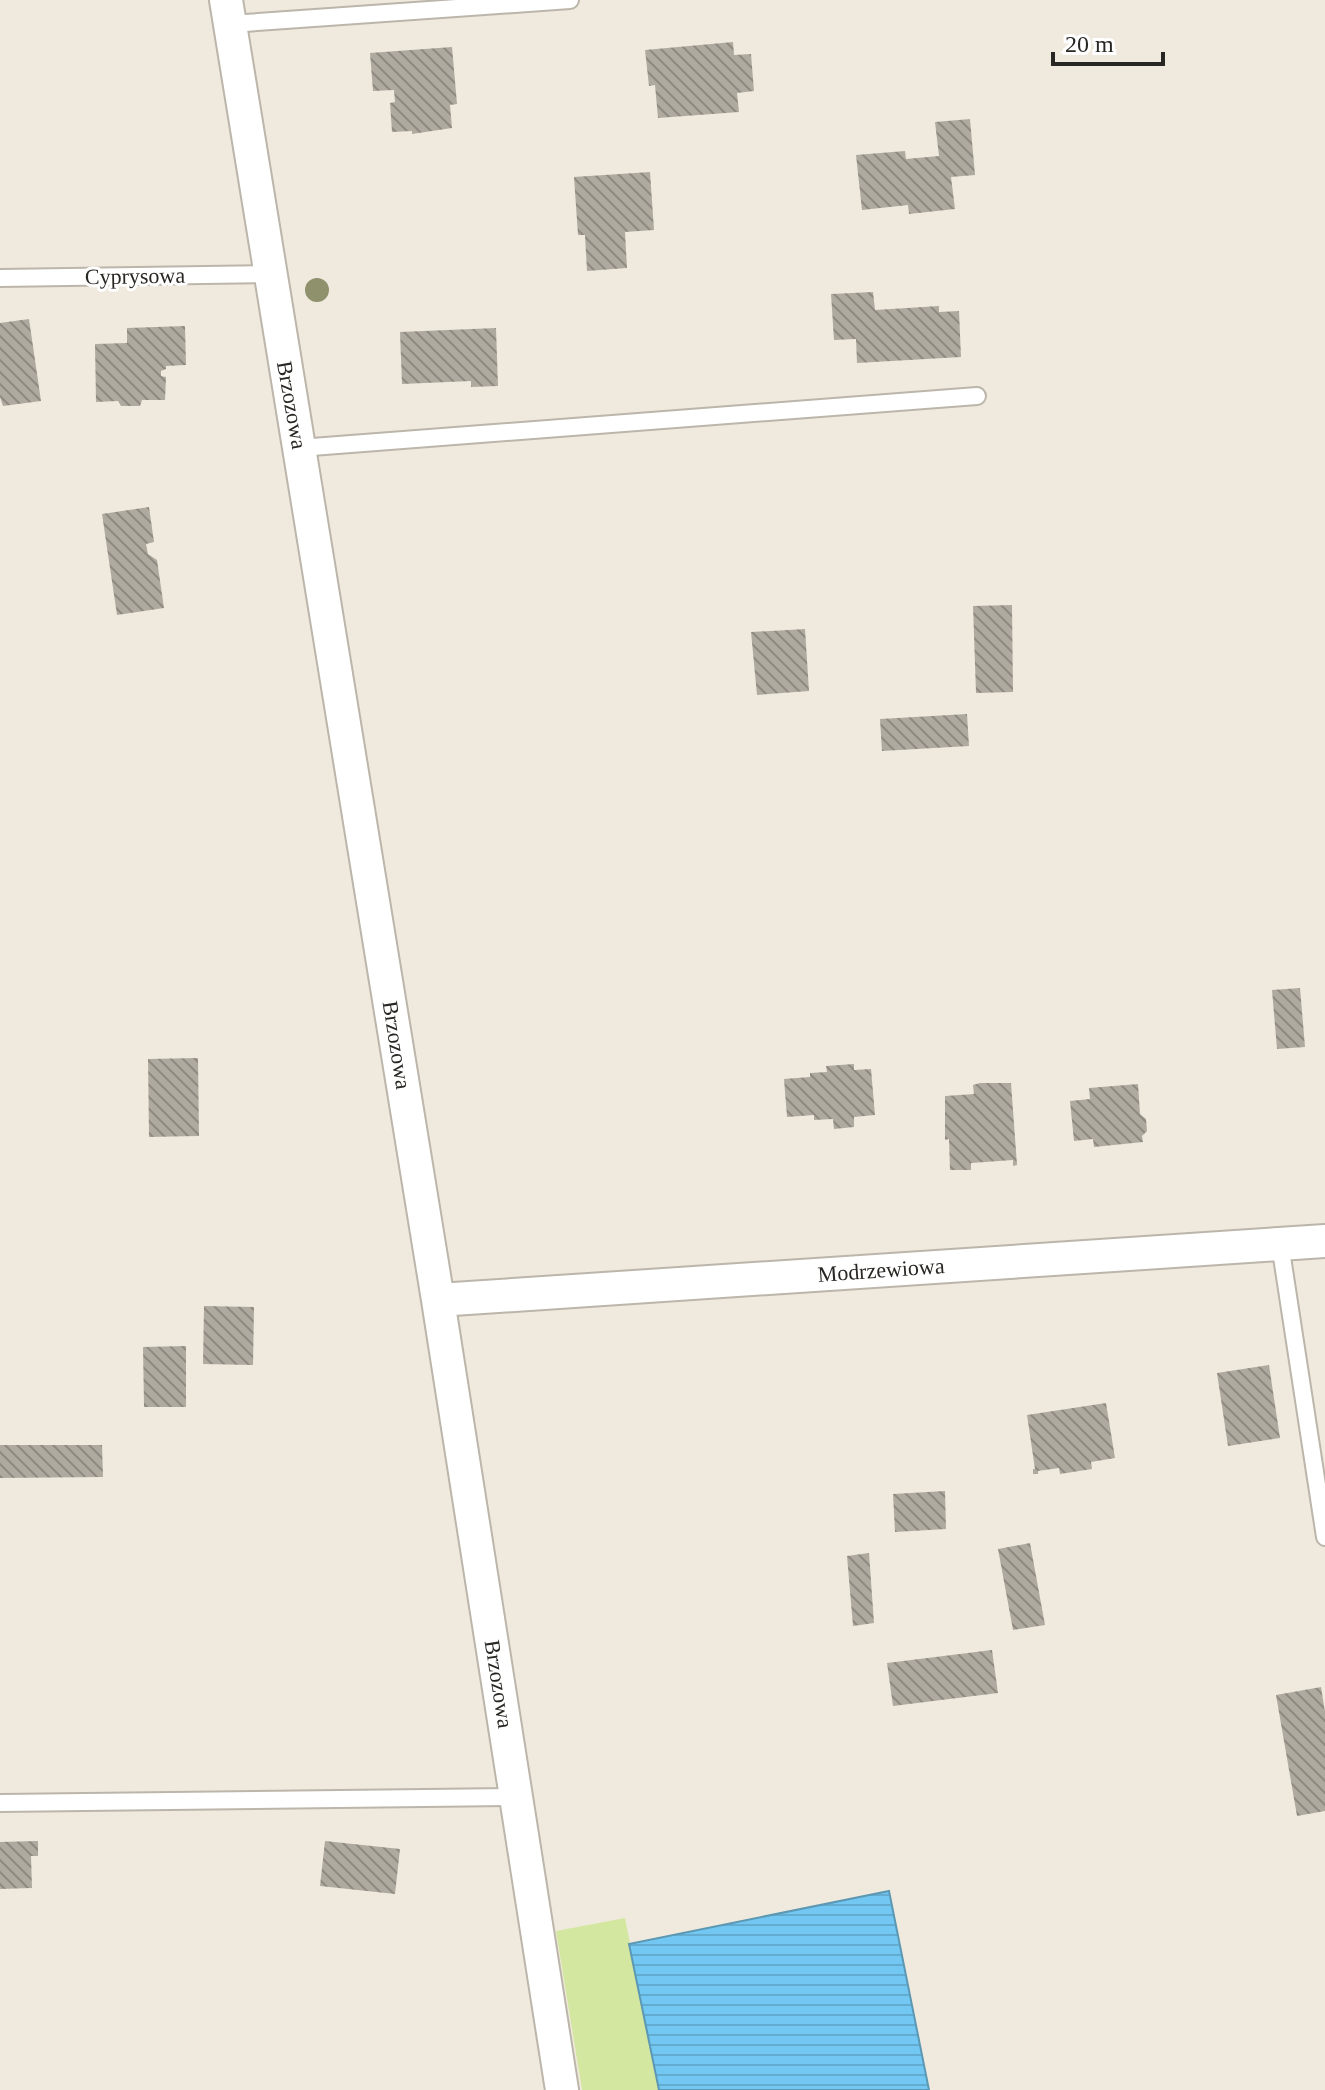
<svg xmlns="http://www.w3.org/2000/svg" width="1325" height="2090" viewBox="0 0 1325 2090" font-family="'Times New Roman',serif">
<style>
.green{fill:#d4e7a0}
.water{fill:url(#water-rules);stroke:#5c98b4;stroke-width:2}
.building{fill:url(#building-back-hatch)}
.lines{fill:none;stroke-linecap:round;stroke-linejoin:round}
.service-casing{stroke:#bbb5aa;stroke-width:20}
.minor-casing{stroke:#bbb5aa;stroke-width:36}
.service{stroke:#fff;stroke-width:16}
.minor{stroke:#fff;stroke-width:32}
.tree{fill:#8e916c}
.labels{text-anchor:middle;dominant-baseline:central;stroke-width:6;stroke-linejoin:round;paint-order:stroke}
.street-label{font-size:22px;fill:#292723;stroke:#fff}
</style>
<defs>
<pattern id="water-rules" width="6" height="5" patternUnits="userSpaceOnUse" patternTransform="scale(2)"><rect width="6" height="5" fill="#72c8f2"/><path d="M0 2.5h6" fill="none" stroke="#63accf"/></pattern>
<pattern id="building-back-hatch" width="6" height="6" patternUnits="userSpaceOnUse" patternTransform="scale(2)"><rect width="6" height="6" fill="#afaa9f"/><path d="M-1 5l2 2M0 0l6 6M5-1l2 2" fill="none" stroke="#8e8a81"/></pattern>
</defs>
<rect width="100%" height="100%" fill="#f0eade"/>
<!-- green -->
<path class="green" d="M625 1918 659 2090H582L556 1931Z"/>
<!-- water -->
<path class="water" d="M889 1891 929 2090H659L629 1944Z"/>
<!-- building -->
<path class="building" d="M733 42 734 55 751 54 754 91 737 93 739 112 658 118 655 85 649 86 645 50Z
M452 47 457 104 450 105 452 128 412 134V131L392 132 390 103 395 102 394 90 373 91 370 53Z
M970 119 975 175 951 177 955 209 909 214 908 205 862 210 856 155 905 151 906 159 939 156 935 122Z
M650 172 654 230 625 232 627 268 587 271 585 235H578L574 177Z
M873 292 875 310 939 306V312L959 311 961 357 857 363 856 339 834 340 831 294Z
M29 319 41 401 3 406 0 397V323Z
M185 326 186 365 166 366V369L161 371V376L166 377 165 400H142L140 406H121L118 401 96 402 95 344 127 343V328Z
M496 328 498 386 471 387V381L402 384 400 332Z
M149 507 154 542 146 544 148 554 157 560 164 608 117 615 102 514Z
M1012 605 1013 692 976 693 973 606Z
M805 629 809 691 757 695 751 632Z
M967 714 969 746 882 751 880 719Z
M1300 988 1305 1047 1277 1049 1272 990Z
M198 1058 199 1136 149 1137 148 1059Z
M854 1064V1070L871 1069 875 1115 854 1117V1127L834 1129 833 1119 814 1120V1115L787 1117 784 1079 810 1077V1073L827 1072 826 1066Z
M980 1083H1011L1017 1165 1013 1166V1160L971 1163V1170H950L949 1139 945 1140V1096L974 1094 973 1085Z
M1138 1084 1140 1114 1146 1119 1147 1131 1142 1136 1143 1142 1094 1147 1093 1139 1074 1141 1070 1101 1090 1099 1089 1088Z
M204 1306 254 1307 253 1365 203 1364Z
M186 1346V1407H144L143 1347Z
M1269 1365 1280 1438 1228 1446 1217 1373Z
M1106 1403 1115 1458 1091 1462 1092 1469 1060 1474 1059 1468 1038 1471V1474H1033V1469H1035L1027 1415Z
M0 1445H102L103 1477 0 1478Z
M945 1491 946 1529 895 1532 893 1494Z
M1030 1543 1045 1625 1013 1630 998 1549Z
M869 1553 874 1623 853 1626 847 1556Z
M992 1650 998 1693 893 1706 887 1663Z
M1321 1687 1325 1712V1811L1297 1816 1276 1695Z
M38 1841V1856H31L32 1888 0 1889V1842Z
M325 1841 400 1849 395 1894 320 1886Z"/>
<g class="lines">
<!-- service casing -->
<g class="service-casing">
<path id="service" d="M230 24 570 0
M0 278 270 274
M299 448 977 396
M1280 1244 1325 1537
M0 1803 516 1797"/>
</g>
<!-- minor casing -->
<g class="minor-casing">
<path id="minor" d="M226 0 438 1300 562 2090
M438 1300 1325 1241"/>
</g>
<!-- service -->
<use href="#service" class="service"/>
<!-- minor -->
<use href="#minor" class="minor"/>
</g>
<!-- trees -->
<circle class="tree" cx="317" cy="290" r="12"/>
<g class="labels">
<!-- street labels -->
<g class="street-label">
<text transform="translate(135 276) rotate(-1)">Cyprysowa</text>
<text transform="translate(292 405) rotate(80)">Brzozowa</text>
<text transform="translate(397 1045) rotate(81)">Brzozowa</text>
<text transform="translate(881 1270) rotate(-4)">Modrzewiowa</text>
<text transform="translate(499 1684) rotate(81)">Brzozowa</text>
</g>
</g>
<!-- scale -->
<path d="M1053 52v12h110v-12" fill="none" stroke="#292723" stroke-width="4"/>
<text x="1065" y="52" font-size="24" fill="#292723" stroke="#ffffff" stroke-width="6" paint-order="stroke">20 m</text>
</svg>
